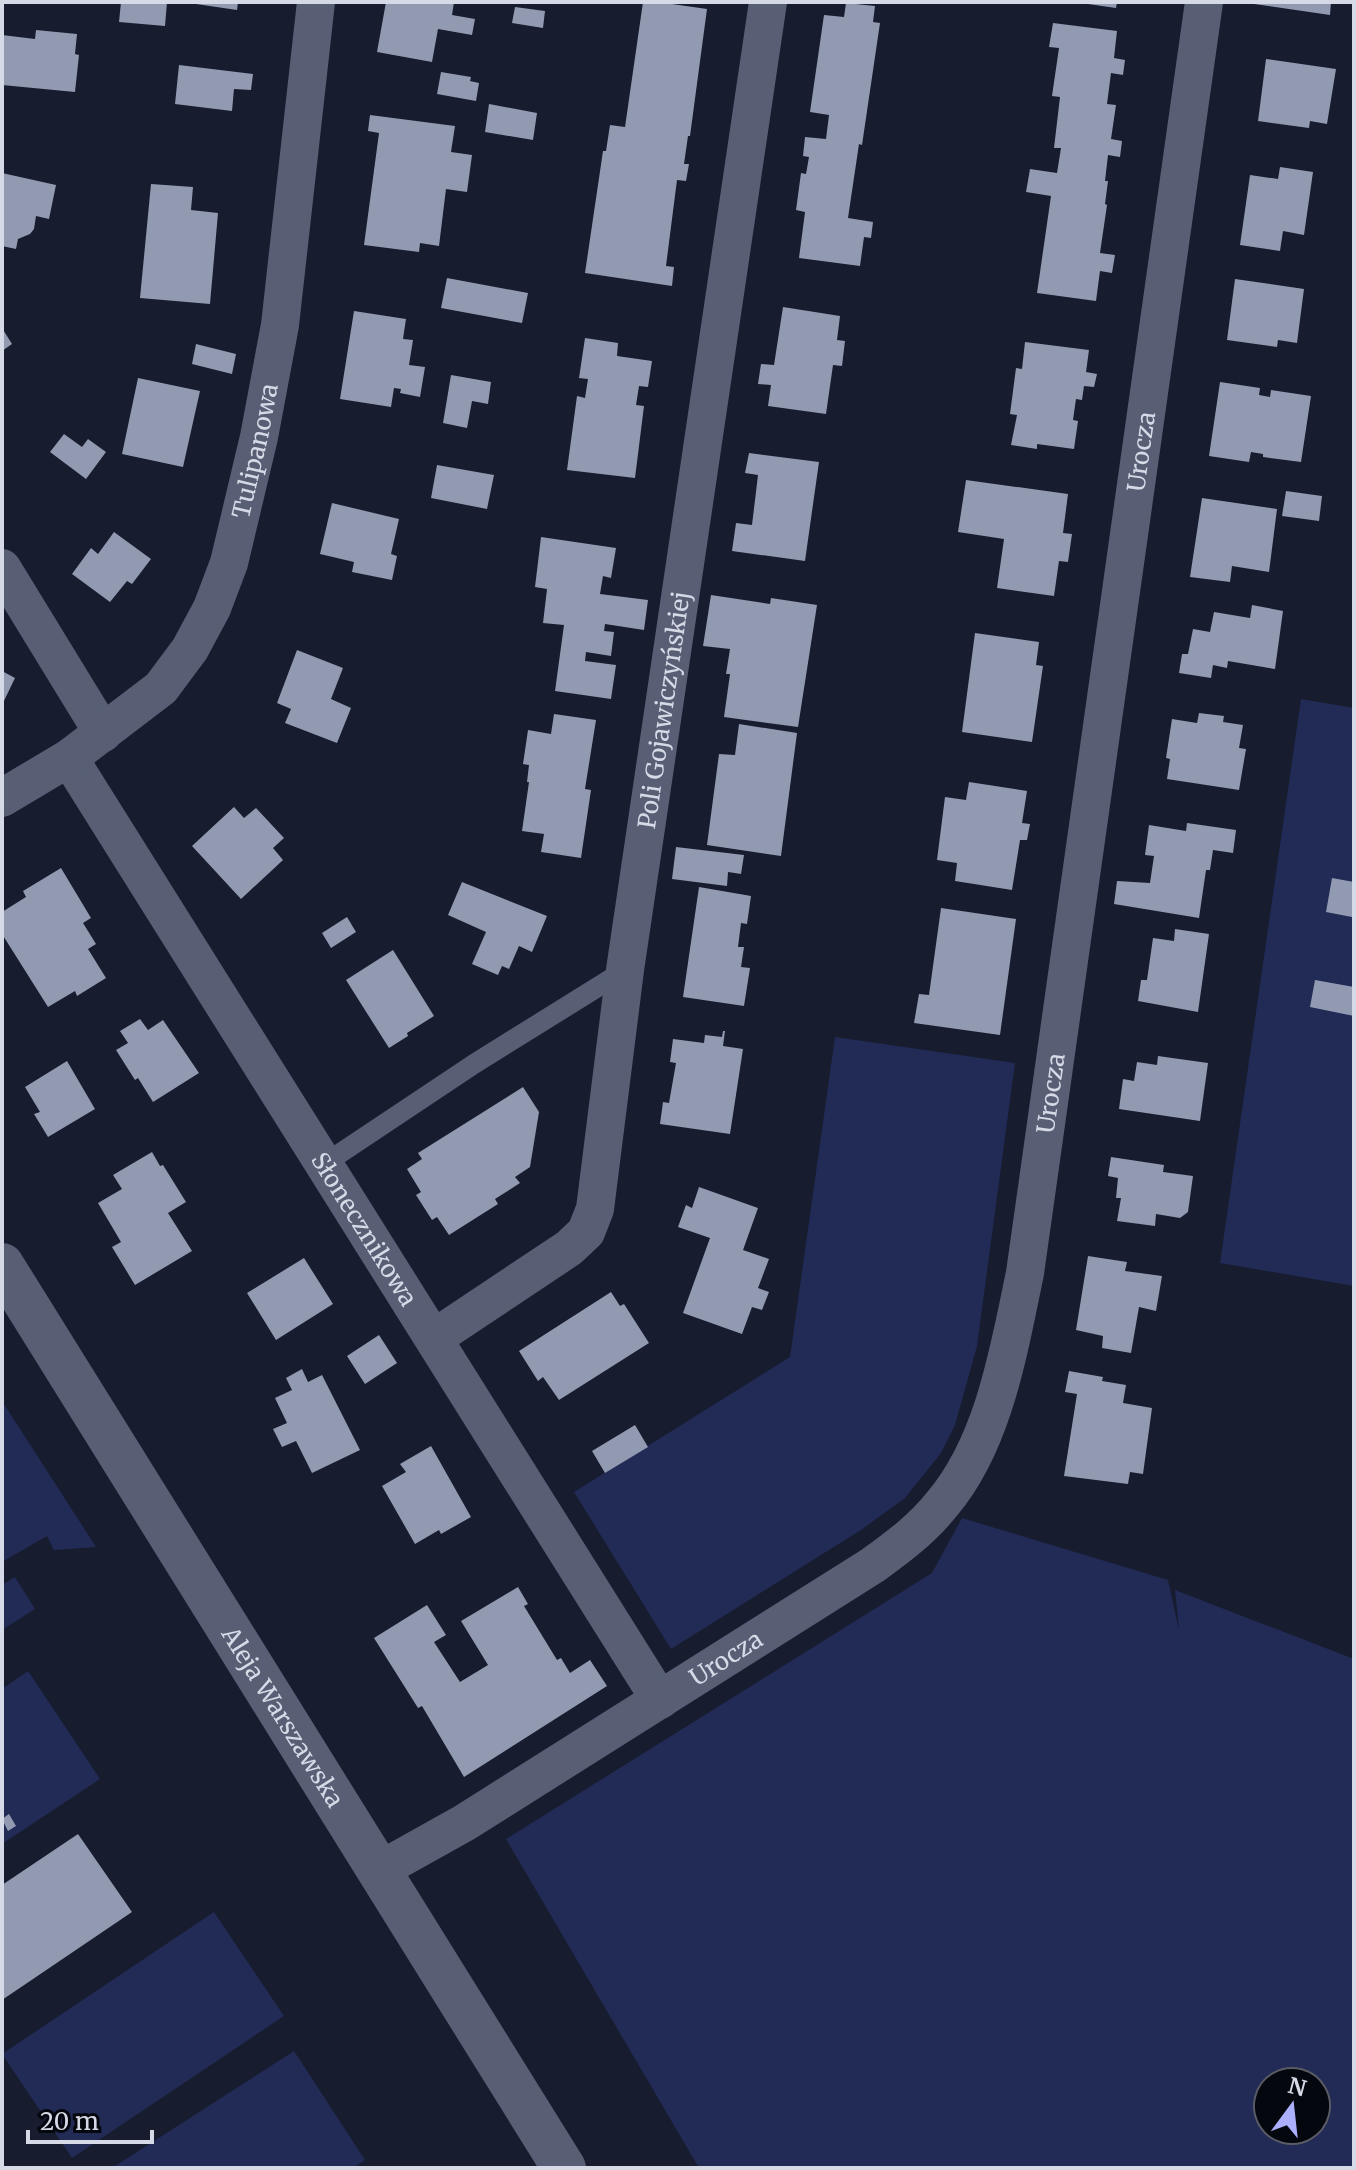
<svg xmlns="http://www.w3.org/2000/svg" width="1356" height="2170" viewBox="0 0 1356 2170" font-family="Merriweather,serif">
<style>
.green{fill:#212b55;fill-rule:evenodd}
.building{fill:#929ab2}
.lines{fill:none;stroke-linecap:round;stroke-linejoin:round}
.service{stroke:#585f75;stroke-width:20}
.minor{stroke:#585f75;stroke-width:38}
.tertiary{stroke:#585f75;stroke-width:44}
.labels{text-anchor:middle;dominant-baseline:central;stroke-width:8;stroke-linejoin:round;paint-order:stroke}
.street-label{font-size:24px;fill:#d6dae7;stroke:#05070f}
</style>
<rect width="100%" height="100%" fill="#171c2e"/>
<!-- green -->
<path class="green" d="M1301 699 1354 708V1286L1220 1263Z
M835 1037 1015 1063 977 1346 955 1425 941 1453 905 1498 861 1530 671 1649 574 1492 790 1357Z
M2 1401 96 1547 54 1550 47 1536 2 1562Z
M962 1518 1168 1580 1179 1630 1175 1590 1354 1659V2168H699L506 1839 932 1573ZM1316 2082V2130H1268V2082Z
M15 1577 35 1609 2 1630V1585Z
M28 1671 100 1779 2 1844V1689Z
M214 1912 284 2016 72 2158 2 2054Z
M294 2051 365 2160 353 2168H112Z"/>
<!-- building -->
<path class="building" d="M121 2H167L165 26 119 22Z
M196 2H238L237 10 196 4Z
M386 2 392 4V2H454L452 15 475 19 472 35 438 29 432 62 377 52Z
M643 2H658L707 9 690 136H688L684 164H689L686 181 677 180 666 266 674 267 672 286 585 273 603 151H606L610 125 625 127Z
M1088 2H1117L1116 8 1088 4Z
M1254 2H1331L1330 15 1254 4Z
M846 3 875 6 873 22 880 23 862 145 859 144 848 218 873 222 871 238 864 237 860 266 799 258 805 212 796 210 801 173 806 174 809 157 803 156 805 137 826 139 829 115 810 112 824 15 844 17Z
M515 7 545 11 543 28 512 23Z
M1053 23 1117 31 1114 58 1125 60 1123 75 1111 73 1107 104 1116 105 1111 139 1122 141 1120 157 1108 155 1105 181H1108L1105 204 1107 205 1100 253 1115 255 1112 273 1100 271 1096 301 1037 293 1051 196 1026 192 1030 169 1057 173 1061 148H1054L1060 97 1052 96 1059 48 1049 47Z
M36 30 77 34 75 54 79 55 75 92 2 85V35L35 39Z
M1266 59 1336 69 1327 124 1310 121 1309 128 1258 121Z
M179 65 253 74 251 90 234 89 232 111 175 104Z
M441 72 471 77 470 81 479 83 476 101 437 94Z
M489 104 537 113 533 140 485 132Z
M370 115 455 126 451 152 472 155 467 192 446 189 439 246 420 243 419 252 364 245 379 133 368 131Z
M1280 167 1313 172 1304 235 1283 231 1280 251 1240 245 1250 175 1278 179Z
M2 173 56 185 49 219 36 216 34 229 30 234 18 239 16 249 2 246Z
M151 184 193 187 191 210 218 213 210 304 140 298Z
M447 278 528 293 522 323 441 308Z
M1235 279 1304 289 1297 343 1278 340 1277 347 1227 340Z
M783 307 840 316 837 340 845 341 842 366 833 365 826 414 768 406 771 385 758 384 761 364 774 365Z
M354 311 406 319 403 339 413 340 409 365 425 367 420 397 400 393 401 389 394 388 391 407 340 399Z
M2 328 12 344 2 351Z
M585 338 618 343 617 356 652 361 648 387 639 386 636 405 644 406 635 478 567 470 577 396 585 398 588 379 579 378Z
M1025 342 1089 350 1086 372 1097 374 1094 387 1084 386 1082 400 1076 399 1073 420 1078 421 1074 449 1037 444V449L1011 445 1017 415 1010 414 1016 368 1022 369Z
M196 344 236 354 232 374 192 364Z
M451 375 491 382 488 404 472 401 467 428 443 423Z
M138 378 200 391 183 467 122 454Z
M1220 382 1260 388 1259 395 1270 397 1271 390 1311 396 1301 462 1263 457V454L1251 452 1249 462 1209 456Z
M64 434 82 447 88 439 106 452 86 479 50 452Z
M749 453 819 462 805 561 732 551 736 523 752 525 758 475 745 473Z
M437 465 494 475 487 509 431 498Z
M966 480 1068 494 1063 533 1072 534 1068 562 1059 561 1054 596 997 588 1004 539 958 532Z
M1286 491 1322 496 1319 521 1282 516Z
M1202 498 1277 509 1269 572 1232 566 1230 582 1190 577Z
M332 503 399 519 391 554 397 556 392 580 352 572 354 562 320 554Z
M114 532 151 559 132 584 127 581 110 602 72 574 91 548 98 554Z
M541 537 616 548 611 578 603 576 600 594 648 600 644 630 605 624 604 631 614 632 611 656 586 652 585 661 616 665 611 699 555 691 564 625 543 623 547 589 535 587Z
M711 595 770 604 771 598 817 605 798 727 724 717 730 674H726L730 649 703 646Z
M1252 605 1283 611 1275 669 1228 661 1227 668 1213 665 1211 678 1179 673 1182 654H1188L1193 629 1210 632 1214 612 1250 618Z
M975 633 1039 642 1036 665 1043 666 1032 742 962 732Z
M297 650 343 668 331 699 351 708 337 743 285 723 291 709 277 703Z
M2 671 15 678 2 705Z
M1199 713 1224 716 1223 722 1243 725 1239 748 1246 749 1239 790 1167 779 1170 759 1166 758 1172 719 1197 723Z
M554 714 596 720 585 789 591 790 581 858 541 852 544 834 522 831 529 782H527L529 765 523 764 528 730 551 734Z
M739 724 797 733 781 856 707 845 719 754 735 755Z
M969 782 1027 791 1022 823 1030 824 1027 840H1020L1012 890 955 881 957 863 937 860 945 797 966 800Z
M234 807 244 818 256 808 284 838 273 848 283 860 241 899 192 846Z
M1187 823 1236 830 1233 853 1213 850 1210 870H1206L1199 918 1114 904 1117 881 1150 883 1154 856 1145 855 1149 825 1186 831Z
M676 847 744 855 741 874 728 872 727 886 672 879Z
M61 868 91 918 83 923 96 944 88 949 106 978 77 996 75 991 48 1007 2 934V912L26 897 23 891Z
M1332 878 1354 882 1352 917 1326 912Z
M462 882 547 916 532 952 519 946 509 969 502 966 498 975 472 964 486 932 448 915Z
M699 887 751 896 747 924 741 923 738 947H744L741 967 750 968 744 1006 683 997Z
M941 908 1016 919 1000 1035 914 1023 919 994 929 995Z
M347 917 356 932 331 948 322 933Z
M1175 929 1209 934 1198 1012 1138 1001 1141 980H1147L1153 938 1174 941Z
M393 950 434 1016 407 1033 408 1036 389 1048 346 980Z
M1315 980 1354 987V1016L1310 1007Z
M140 1019 148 1030 163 1020 199 1073 153 1102 138 1078 135 1080 116 1050 128 1043 120 1031Z
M723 1031H725L723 1046 743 1049 730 1134 660 1124 663 1102 669 1103 676 1063 670 1062 673 1039 704 1043 705 1035 722 1037Z
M1158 1056 1208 1063 1200 1121 1119 1109 1123 1079 1134 1081 1137 1062 1157 1065Z
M67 1061 95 1109 48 1137 34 1114 40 1112 25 1087Z
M523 1087 539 1112 530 1167 515 1177 520 1183 495 1199 498 1204 449 1235 437 1217 432 1220 416 1195 421 1192 407 1169 422 1159 418 1153Z
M152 1152 160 1166 163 1165 186 1202 168 1213 192 1251 135 1285 112 1247 121 1242 98 1203 122 1189 113 1175Z
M1111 1157 1164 1165 1163 1172 1193 1176 1188 1212 1180 1218 1156 1214 1155 1226 1117 1221 1121 1198H1116L1118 1178 1108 1176Z
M699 1187 758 1208 743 1250 769 1259 758 1288 769 1292 762 1310 752 1307 742 1334 683 1313 710 1238 678 1227 686 1205 692 1208Z
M1088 1256 1127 1262 1125 1271 1162 1276 1156 1311 1139 1307 1131 1353 1102 1348 1103 1336 1076 1330Z
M304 1258 333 1304 276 1340 247 1293Z
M611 1292 620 1306 624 1304 649 1343 559 1400 543 1377 538 1381 519 1351Z
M379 1335 397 1363 365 1384 347 1356Z
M302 1369 308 1382 322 1375 360 1450 312 1473 296 1441 282 1447 273 1429 287 1423 275 1398 292 1390 286 1378Z
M1069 1371 1103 1377 1102 1381 1126 1385 1123 1403 1152 1408 1143 1474 1130 1472 1128 1484 1064 1476 1077 1394 1065 1392Z
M635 1425 648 1447 605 1473 592 1451Z
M431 1446 471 1517 441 1534 439 1530 415 1544 382 1486 406 1472 400 1464Z
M518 1587 528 1604 524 1606 557 1660 561 1658 570 1673 590 1660 607 1686 464 1777 422 1706 418 1708 374 1638 427 1605 446 1635 434 1642 460 1682 488 1665 461 1621Z
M9 1814 16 1826 8 1831 2 1819Z
M78 1834 132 1912 2 2000V1885Z"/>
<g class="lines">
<!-- service -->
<path class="service" d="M324 1164 474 1064 625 970"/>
<!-- minor -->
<g class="minor">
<path d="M2 568 103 733"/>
<path id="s1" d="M69 758 660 1700"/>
<path id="s2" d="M2 798 69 758 161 688 190 649 212 608 229 563 259 437 280 325 316 2"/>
<path id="s3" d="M434 1338 569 1248 586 1232 595 1209 625 970 768 2"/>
<path id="s4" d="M378 1871 464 1823 873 1565C898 1547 922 1529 942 1504 994 1443 1009 1349 1025 1273L1204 2"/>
</g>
<!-- tertiary -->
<path class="tertiary" id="s5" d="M2 1265 564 2168"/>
</g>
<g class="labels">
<!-- street labels -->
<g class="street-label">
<text stroke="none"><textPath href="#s2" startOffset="452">Tulipanowa</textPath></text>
<text stroke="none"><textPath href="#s4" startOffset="1752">Urocza</textPath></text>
<text stroke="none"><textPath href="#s3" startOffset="714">Poli Gojawiczyńskiej</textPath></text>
<text stroke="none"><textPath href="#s4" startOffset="1104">Urocza</textPath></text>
<text stroke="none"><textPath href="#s1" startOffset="556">Słonecznikowa</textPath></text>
<text stroke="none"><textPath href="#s4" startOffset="408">Urocza</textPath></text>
<text stroke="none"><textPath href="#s5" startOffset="532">Aleja Warszawska</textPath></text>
</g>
</g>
<!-- border -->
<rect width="1356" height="2170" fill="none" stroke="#d6dae7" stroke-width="8"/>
<!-- north arrow -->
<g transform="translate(1292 2106) rotate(15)"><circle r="38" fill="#05070f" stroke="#595b65" stroke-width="2"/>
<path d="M0-6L14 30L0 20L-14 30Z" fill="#acaffb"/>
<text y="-12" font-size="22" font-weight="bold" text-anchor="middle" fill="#d6dae7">N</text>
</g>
<!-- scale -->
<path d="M28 2130v12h124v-12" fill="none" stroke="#d6dae7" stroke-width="4"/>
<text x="40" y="2130" font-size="24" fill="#d6dae7" stroke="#05070f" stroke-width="6" paint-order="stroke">20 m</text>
</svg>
